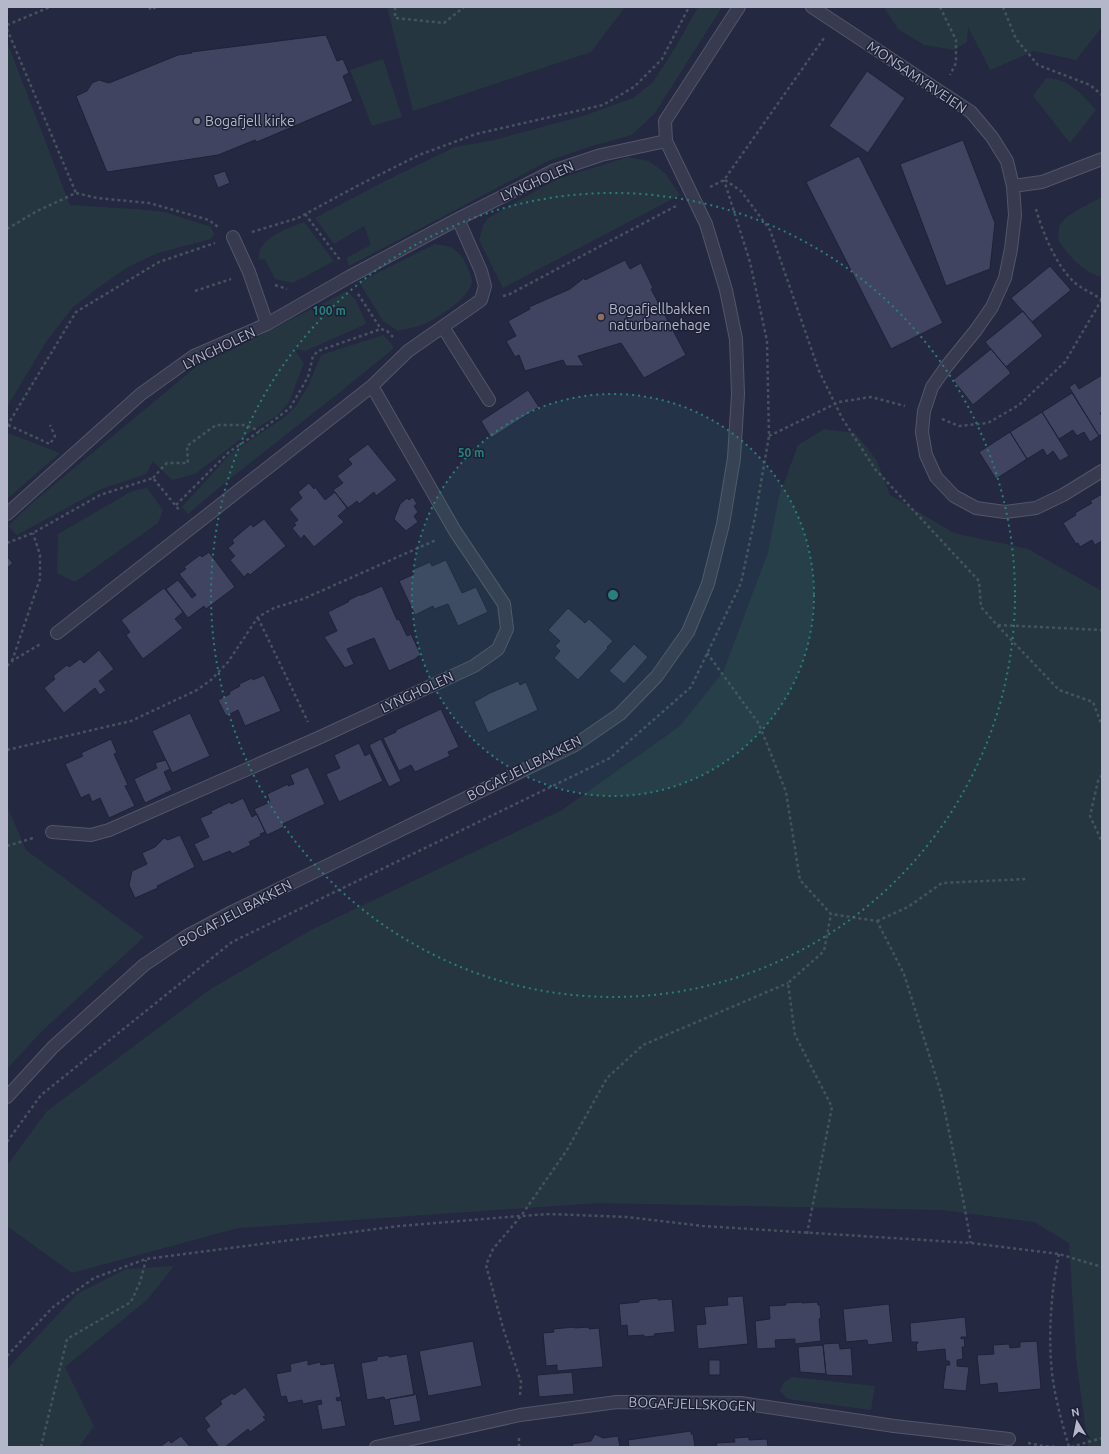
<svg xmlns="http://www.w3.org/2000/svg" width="1109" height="1454" viewBox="0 0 1109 1454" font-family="Ubuntu,sans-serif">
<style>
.green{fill:#263641}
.building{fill:#404460;stroke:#1f2237}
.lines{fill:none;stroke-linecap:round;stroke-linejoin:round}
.service-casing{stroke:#53566a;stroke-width:14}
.minor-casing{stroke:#53566a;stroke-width:14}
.tertiary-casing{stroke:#53566a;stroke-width:14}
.path{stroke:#44535e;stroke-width:2.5;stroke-dasharray:3 3;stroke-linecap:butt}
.service{stroke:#383b50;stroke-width:12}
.minor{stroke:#383b50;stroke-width:12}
.tertiary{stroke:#383b50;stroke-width:12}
.ring{fill:none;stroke:#28807c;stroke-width:2;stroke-dasharray:2 4}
.worship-dot{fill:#6b7280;stroke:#1d2035;stroke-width:1.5}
.education-dot{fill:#8d6e63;stroke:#1d2035;stroke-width:1.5}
.labels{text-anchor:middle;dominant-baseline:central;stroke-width:3;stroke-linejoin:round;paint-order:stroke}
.street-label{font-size:14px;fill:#b4b7ca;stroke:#1d2035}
.poi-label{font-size:14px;fill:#b4b7ca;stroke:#1d2035;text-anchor:start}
.centre{fill:#28807c;stroke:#1d2035;stroke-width:2}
.ring-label{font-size:12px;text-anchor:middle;font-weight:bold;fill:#28807c;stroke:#1d2035;stroke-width:3;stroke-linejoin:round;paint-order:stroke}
</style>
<rect width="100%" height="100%" fill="#242840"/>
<!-- green -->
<path class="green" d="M387 7H625L591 52 413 111Z
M698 7H722L655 113 632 135 592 146 550 160 349 266 346 258 371 245 364 226 334 244 315 218 385 181 455 147 494 140 586 115 633 98 653 82 675 48Z
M884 7H1102V27L1076 60 1034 51 990 70 968 27 967 42 954 50 924 45 898 29Z
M7 42 70 205 135 209 165 212 211 227 214 234 211 239 158 253 128 267 102 285 72 308 46 342 7 407Z
M383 59 402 117 372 126 350 70Z
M1046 78C1069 78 1081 94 1096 110L1070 143 1033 96Z
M628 157 649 161 665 173 680 195 503 288 479 240 483 225 488 218 557 179Z
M1102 197V277C1082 272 1070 257 1058 240 1059 236 1058 229 1060 225 1066 214 1091 203 1102 197Z
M304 222 334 261 293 283 275 279 265 259 259 260C259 256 259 251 261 248 267 235 291 227 304 222Z
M435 244C452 246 458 249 466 264 468 269 472 277 472 282 471 297 433 322 419 326 413 328 405 329 398 331L383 321 359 282Z
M347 291 356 300 366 324 305 351 294 349 304 363 289 402 278 415 252 431 195 474 172 480 153 461 146 474 101 489 17 535 8 526 32 503 197 366 241 345Z
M383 335 390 342 394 348C326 405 255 457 188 514L182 507 230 454 283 418 296 406 308 386 321 355Z
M824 429 855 433 876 459 890 495 954 533 1028 549 1102 591V1447H1088L1076 1358 1069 1243 1034 1222 942 1210 598 1203 238 1228 72 1273 7 1226V1165L47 1111 209 990 313 929 562 810 680 726 723 672 768 552 779 496 798 445Z
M8 433 60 453 7 499V435Z
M147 488 163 510 158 523 75 582 57 573 58 534 132 491Z
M7 806 26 850 144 937 41 1032 7 1069Z
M174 1266 147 1300 65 1367 94 1426 79 1447H7V1370L18 1357 77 1294 126 1269Z
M792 1377 875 1386 871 1410 788 1399 780 1391 784 1382Z"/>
<!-- building -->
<path class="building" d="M326 35 337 61 343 59 349 73 343 76 353 101 257 142 255 140 218 155 107 172 76 96 87 91 92 83 99 80 109 83 178 55 192 53 191 52Z
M867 71 905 98 868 153 829 126Z
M963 140 995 223 990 269 946 286 900 164Z
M859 156 943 323 891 349 806 182Z
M225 171 230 183 218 188 213 175Z
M625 260 630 269 641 263 653 288 651 289 686 355 644 378 621 343 578 356 584 366H566L563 360 525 371 519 355 515 357 506 341 516 336 508 321 530 309 529 307 570 289 584 278 585 280Z
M1050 266 1071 290 1032 322 1011 298Z
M1023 311 1043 336 1006 367 985 342Z
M991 349 1011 373 973 405 953 380Z
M1102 375V412L1100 413 1102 416V434L1099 436 1069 387 1075 383 1079 389Z
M528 390 539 407 491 438 481 421Z
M1072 393 1099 436 1090 442 1084 432 1077 436 1073 430 1059 439 1042 412Z
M1042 412 1069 456 1060 461 1053 451 1047 456 1043 449 1027 459 1010 432Z
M1010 432 1027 459 996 479 979 452Z
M368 444 397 480 376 496 374 492 359 504 357 501 348 508 333 490 343 483 337 476 352 464 348 459Z
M309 483 314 489 315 487 325 500 335 492 347 508 338 516 344 522 314 547 304 535 301 539 292 528 296 525 294 523 298 520 289 509 302 498 298 492Z
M1102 494V541L1095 545 1092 540 1080 547 1078 543 1076 544 1063 523 1076 515 1075 513 1092 503 1090 501Z
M413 497 417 504 414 506 418 512 414 516 418 522 406 531 394 519 400 504 407 498 409 500Z
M264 519 286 546 250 575 248 573 244 577 230 560 235 556 228 548 234 543 232 540 251 524 253 527Z
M209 552 235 587 206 609 204 606 188 618 166 589 178 580 192 598 196 595 179 574 186 569 184 567 200 555 202 557Z
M7 557 13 563 7 568Z
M446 560 462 593 476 587 488 612 458 626 448 604 434 609 433 606 415 615 399 581 414 574 412 570 430 562 432 566Z
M382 586 397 620 399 619 407 636 411 634 421 655 417 657V658L389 671 374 638 347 649 354 664 345 668 324 637 337 631 328 612 348 602 349 600 359 595H362Z
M164 588 183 612 175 619 183 628 143 659 126 635 130 632 121 620Z
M568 608 585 623 589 619 613 641 607 647 608 648 578 680 554 658 560 651 555 646 560 641 548 630Z
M634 644 648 657 624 684 609 671Z
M99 650 114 669 99 681 106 690 100 695 95 688 64 713 44 688 55 679 53 676 67 665 69 667 80 659 84 663Z
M264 675 281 711 245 726 238 710 226 716 218 700 230 694 229 692 240 686 239 684 252 678 253 680Z
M518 681 520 685 526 682 538 710 488 733 474 702 490 693Z
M441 709 459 747 448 752 450 756 415 772 411 765 399 771 383 738 396 732V730Z
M190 713 210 756 172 773 152 731Z
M111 739 117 753 114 754 128 785 125 786 135 806 109 818 100 798 92 802 89 794 81 798 65 764 83 756 81 753Z
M381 739 401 781 389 787 369 745Z
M359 743 365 756 370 753 383 781 339 802 326 774 340 768 334 755Z
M166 760 170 769 164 772 172 790 145 803 134 779 157 768 155 763Z
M308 767 325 804 283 824 284 827 267 835 254 809 270 802 267 794 288 784V786L294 784 290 775Z
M243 798 252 817 257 814 265 832 260 834 261 836 249 842 251 845 232 854 230 851 203 862 194 844 209 837 200 818 212 813 211 811 230 802 231 804Z
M180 835 195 867 157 886 158 888 135 898 129 885 132 871 147 864 142 853 155 847 164 838 168 840Z
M743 1296 748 1344 698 1349 696 1325 706 1324 704 1307 728 1305 727 1297Z
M658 1298V1300L672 1299 675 1332 654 1334 655 1336 644 1337V1335L628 1336 627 1325 621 1326 619 1304 639 1302V1300Z
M802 1302V1303L817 1302 818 1305H820L821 1318 819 1319 821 1341 795 1344V1339L775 1340 776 1348 757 1349 755 1321 770 1319 769 1306 786 1305 785 1303Z
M889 1304 893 1342 868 1345 867 1340 846 1342 843 1309Z
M965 1317 967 1337H961V1339L964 1338 965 1347H962L963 1359 957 1360V1366L969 1367 966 1391 943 1389 946 1365H950L949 1361H946L945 1349 917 1352 916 1344 918 1343V1342H911L910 1323Z
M575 1327V1328L589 1327V1329L599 1328 603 1367 557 1371V1365L546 1366 543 1333 554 1332 553 1329Z
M473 1341 482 1386 428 1396 419 1351Z
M1037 1341 1041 1389 998 1393 997 1383 980 1385 977 1355 994 1354 993 1345 1009 1344 1010 1348 1020 1347V1342Z
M839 1343 840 1349 851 1348 853 1376 826 1375 823 1344Z
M823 1345 826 1374 800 1372 798 1347Z
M407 1354 414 1395 385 1400 384 1397 367 1400 361 1363 377 1360V1357L389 1355V1357Z
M308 1360V1365L320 1362 321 1365 334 1363 341 1397 336 1398 337 1401 341 1400 346 1426 322 1430 317 1405 322 1404 321 1400 303 1404 302 1400 288 1403 286 1396 281 1397 276 1374 291 1371 290 1364Z
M709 1360H720V1375H709Z
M572 1372 574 1394 539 1397 537 1375Z
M245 1387 266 1415 263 1417 266 1420 250 1432 248 1429 225 1447H219L206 1430 210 1426 204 1418 222 1404 220 1401 232 1393 234 1395Z
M416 1394 421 1421 394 1426 389 1399Z
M691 1431V1434H693L695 1447H629L628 1440Z
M595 1434 603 1438 618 1436 620 1447H573L572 1444 591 1441Z
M181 1436 190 1447H160L169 1440 171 1443Z
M749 1437V1440L767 1439 768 1447H717L716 1443 735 1442 734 1438Z"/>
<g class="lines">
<!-- service casing -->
<g class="service-casing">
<path id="service" d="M233 237 249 272 267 324
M443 327 489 400"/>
</g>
<!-- minor casing -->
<g class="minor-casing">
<path id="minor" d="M812 7 971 112 992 137 1007 161 1013 186 1015 215 1011 249 1005 278 992 307 976 330 946 367 932 387 924 411 922 432 926 455 936 477 954 496 976 508 1005 512 1036 508 1063 495 1102 471
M1013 186 1042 182 1102 159
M7 514 141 394 194 356 267 324 349 277 458 219 553 171 601 155 666 141
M57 633 372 386 408 351 481 300 485 286 481 271 458 219
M52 832 91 835 109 830 316 739 474 666 498 649 507 629 504 604 455 531 372 386
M376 1447 520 1415 617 1402 741 1403 894 1426 1009 1439"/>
</g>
<!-- tertiary casing -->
<g class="tertiary-casing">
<path id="tertiary" d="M7 1097 53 1047 144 965 187 936 232 912 575 745 620 714 657 676 688 632 708 584 723 524 734 458 738 394 736 339 726 290 706 224 666 141 665 121 739 7"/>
</g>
<!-- path -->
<path class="path" d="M149 7 151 10 156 7
M395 7V18L444 23 464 7
M940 7 956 40V63L950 75
M1003 7 1016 39 1038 65 1090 85 1102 95
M7 25 50 7
M7 29 76 193
M725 180 741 191 770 230 819 371 842 418 875 469 979 581 981 607 997 625 1059 690 1093 702 1102 726
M710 187 724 180 824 38
M1036 209C1042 231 1056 265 1073 281 1080 288 1092 293 1101 299
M305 214 340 260
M7 229 37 211 76 193 97 198 149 203 209 220 218 227
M252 232 298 218 357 186 419 155 476 134 603 105 634 87 662 59 689 7
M275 285 287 289
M195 291 231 279
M358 294 381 329 387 331 393 337
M503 296 510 294 676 206
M942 419 959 426 988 423 1019 405 1065 362 1102 299
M8 425 50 444 55 436 50 425
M7 426 76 312 159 262 215 243
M769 436 839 402 871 397 905 406
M153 478 161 469 167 463H188L187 446 216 425H245L260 431
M176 505 229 452 260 431 290 408 308 377 313 356 318 351 381 329
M7 543 33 533 100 495 153 478 180 511
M258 618 308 722
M998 625 1102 630
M707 653 759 724 786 792 800 880 831 914 877 921 904 974 941 1093 963 1199 971 1243
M12 661 40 579V555L33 533
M7 666 12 661 42 643
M7 750 131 721 197 690 211 680 228 662 258 617 274 608 303 599 436 540
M1102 775 1098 781 1090 816 1102 842
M7 846 33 838
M877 921 908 907 942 883 1027 879
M7 1142 41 1095 232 942 610 758 691 687 741 583 755 517 769 436 767 341 750 262 724 180
M807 1234 832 1107 795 1035 788 983 824 951 831 914
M1059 1254C1051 1290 1048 1337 1052 1373 1055 1398 1062 1423 1069 1447
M7 1356 53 1307 94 1278 146 1259 399 1226 521 1216 549 1214 627 1217 703 1226 971 1243 1059 1254 1102 1267
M520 1395 521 1382 503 1328 486 1265 493 1249 521 1216 567 1150 607 1078 643 1045 788 983
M1028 1443 1043 1446 1057 1447
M41 1447 67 1339 131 1302 140 1282 146 1260
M519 1447V1436
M1071 1447 1102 1438"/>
<!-- service -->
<use href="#service" class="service"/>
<!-- minor -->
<use href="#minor" class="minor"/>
<!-- tertiary -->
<use href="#tertiary" class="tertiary"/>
</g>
<!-- distance rings -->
<circle cx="613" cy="595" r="201" fill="#28807c" fill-opacity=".12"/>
<g class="ring">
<circle cx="613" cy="595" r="201"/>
<circle cx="613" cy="595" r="402"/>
</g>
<!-- markers -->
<circle class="worship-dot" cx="197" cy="121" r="4"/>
<circle class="education-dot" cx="601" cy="317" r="4"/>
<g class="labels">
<!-- street labels -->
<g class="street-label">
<text transform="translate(917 77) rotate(34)">MONSAMYRVEIEN</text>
<text transform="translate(537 181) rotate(-24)">LYNGHOLEN</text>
<text transform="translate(219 348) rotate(-26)">LYNGHOLEN</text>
<text transform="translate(417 692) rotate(-25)">LYNGHOLEN</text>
<text transform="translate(524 768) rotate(-27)">BOGAFJELLBAKKEN</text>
<text transform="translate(235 913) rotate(-28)">BOGAFJELLBAKKEN</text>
<text transform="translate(692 1404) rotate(2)">BOGAFJELLSKOGEN</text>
</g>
<!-- poi labels -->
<g class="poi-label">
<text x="205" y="121">Bogafjell kirke</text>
<text x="609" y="309">Bogafjellbakken<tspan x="609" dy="16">naturbarnehage</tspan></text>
</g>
</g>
<circle cx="613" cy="595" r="6" class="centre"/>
<g class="ring-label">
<text x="329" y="315">100 m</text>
<text x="471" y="457">50 m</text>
</g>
<!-- border -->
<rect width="1109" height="1454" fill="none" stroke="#b4b7ca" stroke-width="16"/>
<!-- north arrow -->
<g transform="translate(1077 1422) rotate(350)" stroke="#1d2035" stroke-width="3" paint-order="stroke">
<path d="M0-3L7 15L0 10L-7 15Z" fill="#b4b7ca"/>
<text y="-6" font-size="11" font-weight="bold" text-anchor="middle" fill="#b4b7ca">N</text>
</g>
</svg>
